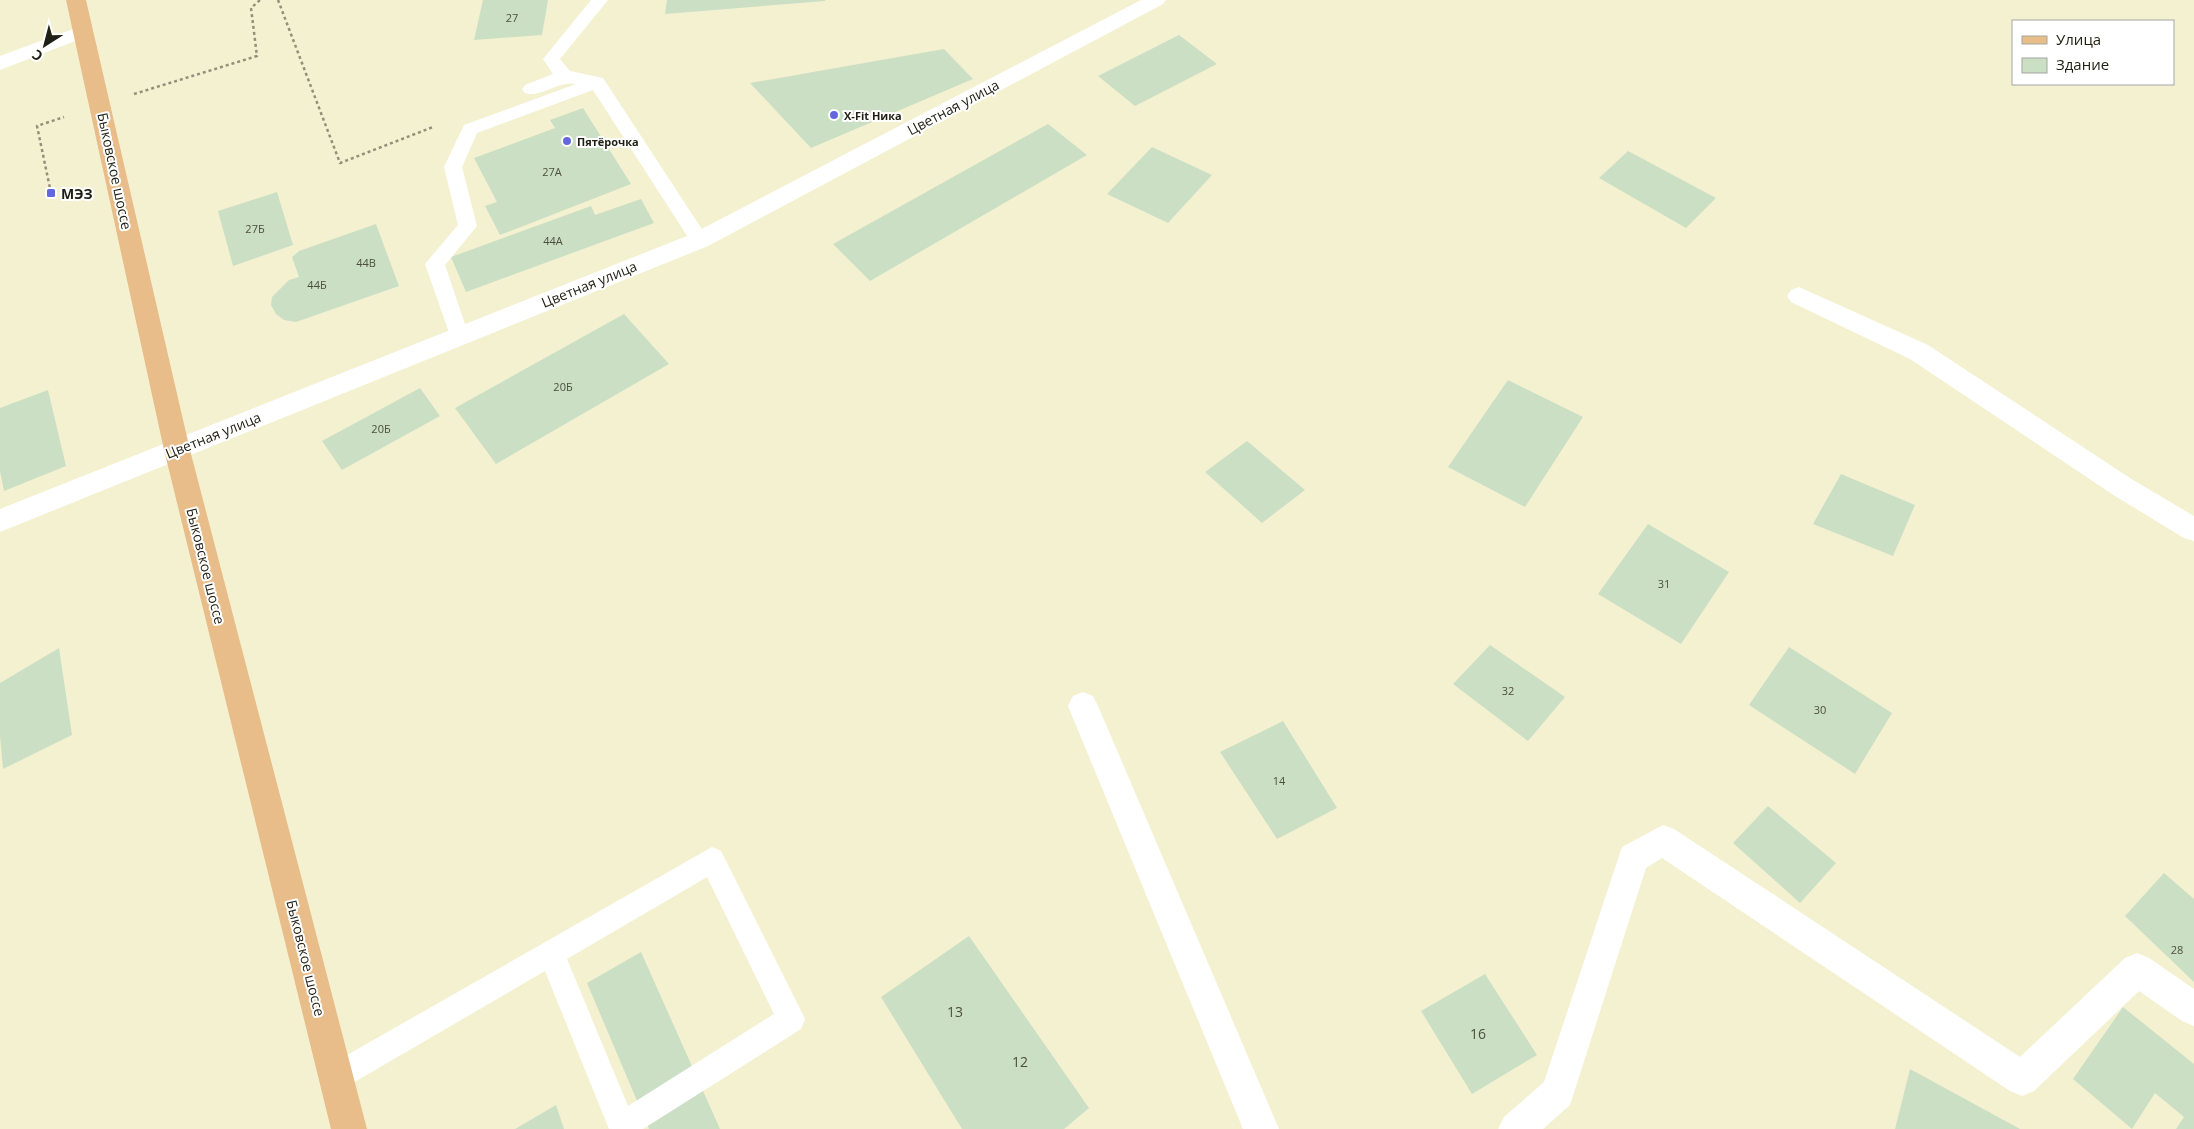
<svg xmlns="http://www.w3.org/2000/svg" width="2194" height="1129" viewBox="0 0 2194 1129" font-family="'Open Sans',sans-serif">
<style>
.building{fill:#cbdfc4}
.lines{fill:none;stroke-linecap:round;stroke-linejoin:round}
.path{stroke:#929079;stroke-width:2.5;stroke-dasharray:3 3;stroke-linecap:butt}
.service{fill:#fff;fill-rule:evenodd}
.minor{fill:#fff;fill-rule:evenodd}
.primary{fill:#e8bd89;fill-rule:evenodd}
.poi-dot{fill:#6267e0;stroke:#fff;stroke-width:2}
.labels{text-anchor:middle;dominant-baseline:central;stroke-width:4;stroke-linejoin:round;paint-order:stroke}
.number-label{font-size:11px;fill:#4b4f3f}
.far-poi-label{font-size:11px;font-weight:bold;fill:#201f13;stroke:#fff;text-anchor:start}
.street-label{font-size:14px;fill:#201f13;stroke:#fff}
.poi-label{font-size:14px;font-weight:bold;fill:#201f13;stroke:#fff;text-anchor:start}
.near-number-label{font-size:14px;fill:#4b4f3f}
</style>
<rect width="100%" height="100%" fill="#f4f1d1"/>
<!-- building -->
<path class="building" d="M483 0H548L542 35 474 40Z
M667 0H825V1L665 14Z
M1179 35 1217 64 1135 106 1098 76Z
M944 49 973 79 811 148 750 83Z
M583 108 631 184 500 235 485 206 497 202 474 158 555 128 550 120Z
M1048 124 1087 155 870 281 833 244Z
M1152 147 1212 175 1168 223 1107 194Z
M1628 151 1716 198 1686 228 1599 178Z
M277 192 293 245 233 266 218 211Z
M641 199 654 223 466 292 451 257 591 206 595 215Z
M376 224 399 286 296 322 284 320 276 314 271 305 272 297 289 280 299 277 292 257 299 251Z
M624 314 669 364 496 464 455 408Z
M1508 380 1583 417 1525 507 1448 467Z
M420 388 440 416 342 470 322 441Z
M48 390 66 466 4 491 0 471V408Z
M1247 441 1305 490 1262 523 1205 472Z
M1841 474 1915 505 1893 556 1813 524Z
M1648 524 1729 572 1681 644 1598 594Z
M1490 645 1565 697 1528 741 1453 684Z
M1789 647 1892 713 1855 774 1749 705Z
M59 648 72 735 3 769 0 736V683Z
M1283 721 1337 808 1277 839 1220 752Z
M1768 806 1836 863 1800 903 1733 843Z
M2164 873 2194 899V982L2125 916Z
M969 936 1089 1108 1064 1129H962L881 997Z
M641 952 720 1129H649L587 983Z
M1485 974 1537 1055 1472 1094 1421 1011Z
M2123 1007 2194 1064V1129H2176L2184 1117 2155 1093 2132 1129 2073 1079Z
M1910 1069 2020 1129H1895Z
M556 1105 564 1129H515Z"/>
<g class="lines">
<!-- path -->
<path class="path" d="M278 0 340 163 433 127
M134 94 257 56 251 8 260 0
M51 193 37 126 64 117"/>
<!-- service -->
<path class="service" d="M591 0H608L560 59 570 71 603 78 709 240 707 245 700 247 693 245 593 90 477 133 462 167 477 226 445 265 469 336 466 341 459 344 452 341 425 264 458 225 444 167 464 125 576 84C558 80 542 98 525 93L522 89 525 85 553 74 543 59Z
M712 847 721 851 805 1019 801 1029 643 1129H609L545 971 346 1087 336 1091 326 1087 322 1077 326 1067ZM707 877 774 1014 628 1106 567 959Z"/>
<!-- minor -->
<path class="minor" d="M1141 0H1166L1163 4 708 246 0 532V509L692 234Z
M84 25 91 27 94 31 91 35 0 70V56Z
M1799 287 1928 345 2133 480 2194 516V541L2184 538 2115 496 1910 359 1791 302 1787 296 1791 290Z
M1083 692 1093 696 1098 706 1279 1129H1243L1068 706 1073 696Z
M1663 825 1674 829 2020 1057 2125 958 2137 953 2149 958 2194 989V1026L2182 1021 2139 991 2034 1091 2022 1096 2010 1091 1662 858 1646 868 1570 1105 1543 1129H1498L1504 1117 1544 1082 1622 847Z"/>
<!-- primary -->
<path class="primary" d="M66 0H86L190 450 367 1129H331L164 450Z"/>
</g>
<!-- markers -->
<g class="poi-dot">
<circle cx="834" cy="115" r="5"/>
<circle cx="567" cy="141" r="5"/>
<rect x="46" y="188" width="10" height="10" rx="2.5"/>
</g>
<g class="labels">
<!-- number labels -->
<g class="number-label">
<text x="512" y="17">27</text>
<text x="552" y="171">27А</text>
<text x="255" y="228">27Б</text>
<text x="553" y="240">44А</text>
<text x="366" y="262">44В</text>
<text x="317" y="284">44Б</text>
<text x="563" y="386">20Б</text>
<text x="381" y="428">20Б</text>
<text x="1664" y="583">31</text>
<text x="1508" y="690">32</text>
<text x="1820" y="709">30</text>
<text x="1279" y="780">14</text>
<text x="2177" y="949">28</text>
</g>
<!-- far-poi labels -->
<g class="far-poi-label">
<text x="844" y="115">X-Fit Ника</text>
<text x="577" y="141">Пятёрочка</text>
</g>
<!-- street labels -->
<g class="street-label">
<text transform="translate(953 107) rotate(-28)">Цветная улица</text>
<text transform="translate(115 171) rotate(78)">Быковское шоссе</text>
<text transform="translate(589 284) rotate(-22)">Цветная улица</text>
<text transform="translate(213 435) rotate(-22)">Цветная улица</text>
<text transform="translate(206 566) rotate(76)">Быковское шоссе</text>
<text transform="translate(306 958) rotate(76)">Быковское шоссе</text>
</g>
<!-- poi labels -->
<g class="poi-label">
<text x="61" y="193">МЭЗ</text>
</g>
<!-- near-number labels -->
<g class="near-number-label">
<text x="955" y="1011">13</text>
<text x="1478" y="1033">16</text>
<text x="1020" y="1061">12</text>
</g>
</g>
<!-- legend -->
<rect x="2012" y="20" width="162" height="65" fill="#ffffff" stroke="#a6a5a1"/>
<rect x="2022" y="36" width="25" height="8" fill="#e8bd89" stroke="#a6a5a1"/>
<text x="2056" y="45" font-size="15" fill="#201f13">Улица</text>
<rect x="2022" y="58" width="25" height="15" fill="#cbdfc4" stroke="#a6a5a1"/>
<text x="2056" y="70" font-size="15" fill="#201f13">Здание</text>
<!-- north arrow -->
<g transform="translate(45 45) rotate(216)" stroke="#ffffff" stroke-width="4" paint-order="stroke">
<path d="M0-4L9 19L0 12L-9 19Z" fill="#201f13"/>
<text y="-8" font-size="14" font-weight="bold" text-anchor="middle" fill="#201f13">С</text>
</g>
</svg>
